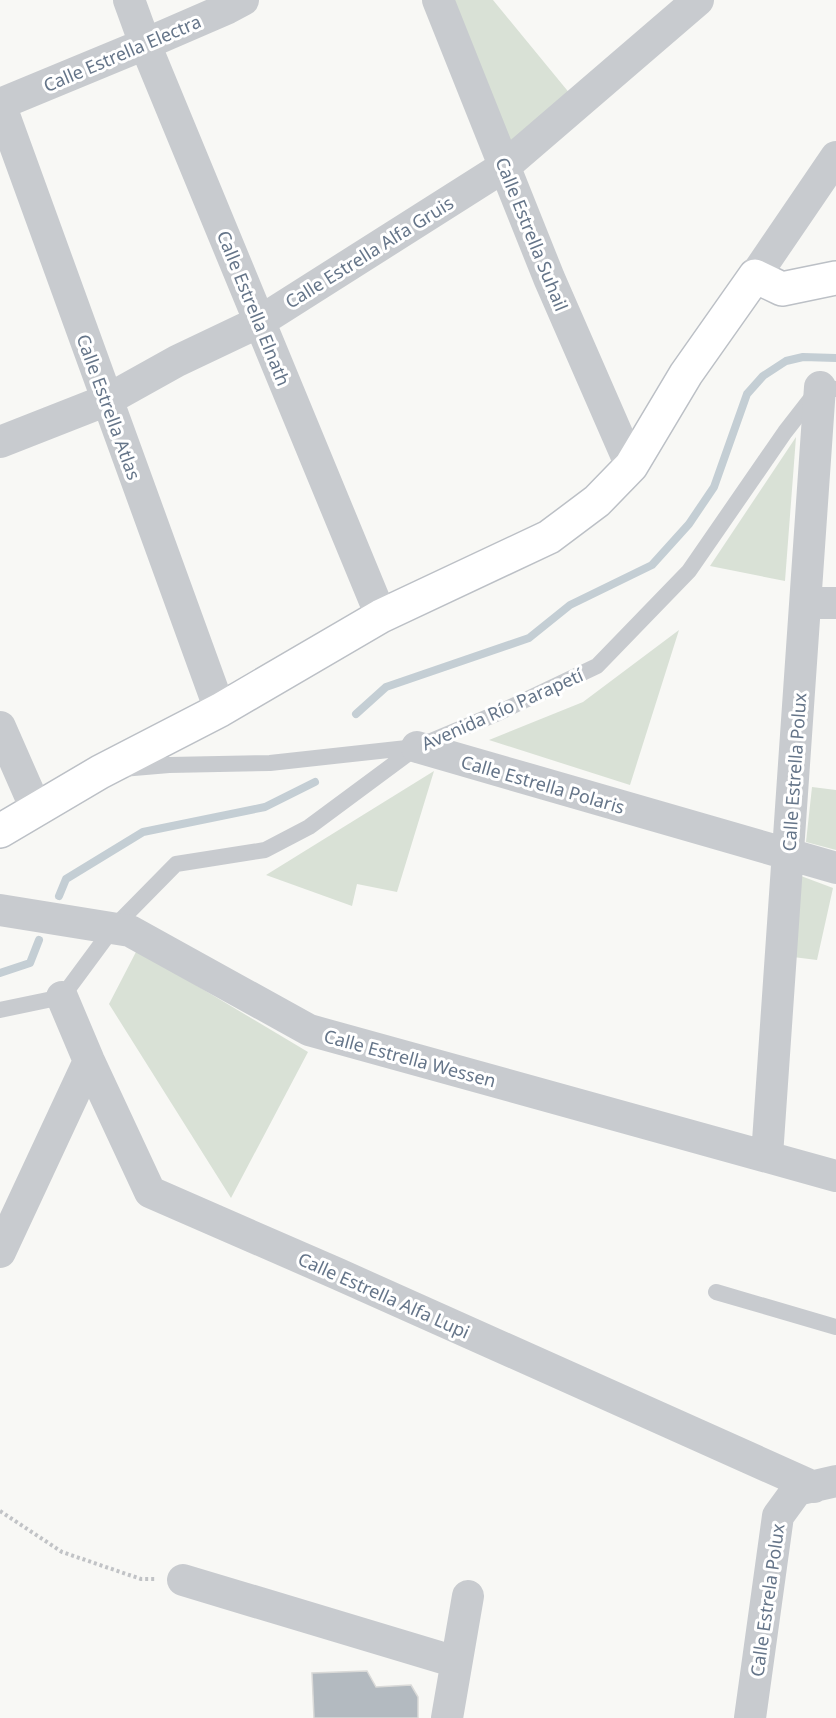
<svg xmlns="http://www.w3.org/2000/svg" width="836" height="1718" viewBox="0 0 836 1718" font-family="'Noto Sans',sans-serif">
<style>
.green{fill:#d9e1d6}
.lines{fill:none;stroke-linecap:round;stroke-linejoin:round}
.stream{stroke:#c4ced4;stroke-width:8}
.building{fill:#b3bac0;stroke:#dadad8;stroke-width:1.5}
.secondary-casing{stroke:#bcc0c6;stroke-width:36}
.path{stroke:#c1c3c6;stroke-width:4;stroke-dasharray:3 3;stroke-linecap:butt}
.lane{stroke:#c8cbcf;stroke-width:16}
.street{stroke:#c8cbcf;stroke-width:32}
.secondary{stroke:#fff;stroke-width:33}
.labels{text-anchor:middle;dominant-baseline:central;stroke-width:6;stroke-linejoin:round;paint-order:stroke}
.street-label{font-size:18px;fill:#657589;stroke:#fff}
</style>
<rect width="100%" height="100%" fill="#f8f8f5"/>
<!-- green -->
<path class="green" d="M453 0H493L571 95 509 143Z
M796 437 785 581 710 566Z
M679 630 630 785 489 740 583 702Z
M434 771 397 892 357 884 352 906 266 875Z
M812 787 836 790V850L806 842Z
M801 876 833 888 817 960 793 957Z
M137 950 308 1052 231 1198 109 1004Z"/>
<g class="lines">
<!-- stream -->
<path class="stream" d="M356 714 386 687 529 638 570 605 652 565 689 524 714 487 747 394 763 376 786 361 803 357 836 358
M59 896 66 879 143 832 265 807 315 782
M0 973 30 963 39 940"/>
</g>
<!-- building -->
<path class="building" d="M367 1671 376 1687 411 1685 418 1697V1718H314L312 1673Z"/>
<g class="lines">
<!-- secondary casing -->
<g class="secondary-casing">
<path id="secondary" d="M0 831 100 772 220 710 381 616 549 537 597 501 631 466 686 374 755 276 782 289 836 278"/>
</g>
<!-- path -->
<path class="path" d="M0 1511 62 1552 141 1579H155"/>
<!-- lane -->
<path class="lane" d="M122 769 169 765 270 763 416 747
M0 1010 62 997 113 928 176 864 265 850 309 827 417 747 498 713 597 666 689 571 785 432 820 387 836 389
M716 1292 836 1327"/>
<!-- street -->
<path class="street" d="M129 0 145 44 381 616
M438 0 549 278 631 466
M0 104 220 710
M0 104 145 44 228 8 243 0
M755 276 836 157
M0 442 107 400 177 361 259 322 505 166 698 0
M806 603H836
M0 727 36 809
M417 747 836 868
M0 910 130 931 309 1030 836 1176
M62 997 89 1061 150 1192 338 1274 814 1487
M767 1156 820 387
M0 1252 89 1061
M183 1580 456 1662
M447 1718 468 1596
M750 1718 778 1516 797 1490 836 1481"/>
<!-- secondary -->
<use href="#secondary" class="secondary"/>
</g>
<g class="labels">
<!-- street labels -->
<g class="street-label">
<text transform="translate(122 53) rotate(-23)">Calle Estrella Electra</text>
<text transform="translate(532 234) rotate(68)">Calle Estrella Suhail</text>
<text transform="translate(369 252) rotate(-32)">Calle Estrella Alfa Gruis</text>
<text transform="translate(254 308) rotate(68)">Calle Estrella Elnath</text>
<text transform="translate(109 407) rotate(70)">Calle Estrella Atlas</text>
<text transform="translate(502 709) rotate(-24)">Avenida Río Parapetí</text>
<text transform="translate(794 772) rotate(-86)">Calle Estrella Polux</text>
<text transform="translate(543 784) rotate(16)">Calle Estrella Polaris</text>
<text transform="translate(410 1058) rotate(15)">Calle Estrella Wessen</text>
<text transform="translate(384 1295) rotate(24)">Calle Estrella Alfa Lupi</text>
<text transform="translate(767 1600) rotate(-82)">Calle Estrela Polux</text>
</g>
</g>
</svg>
